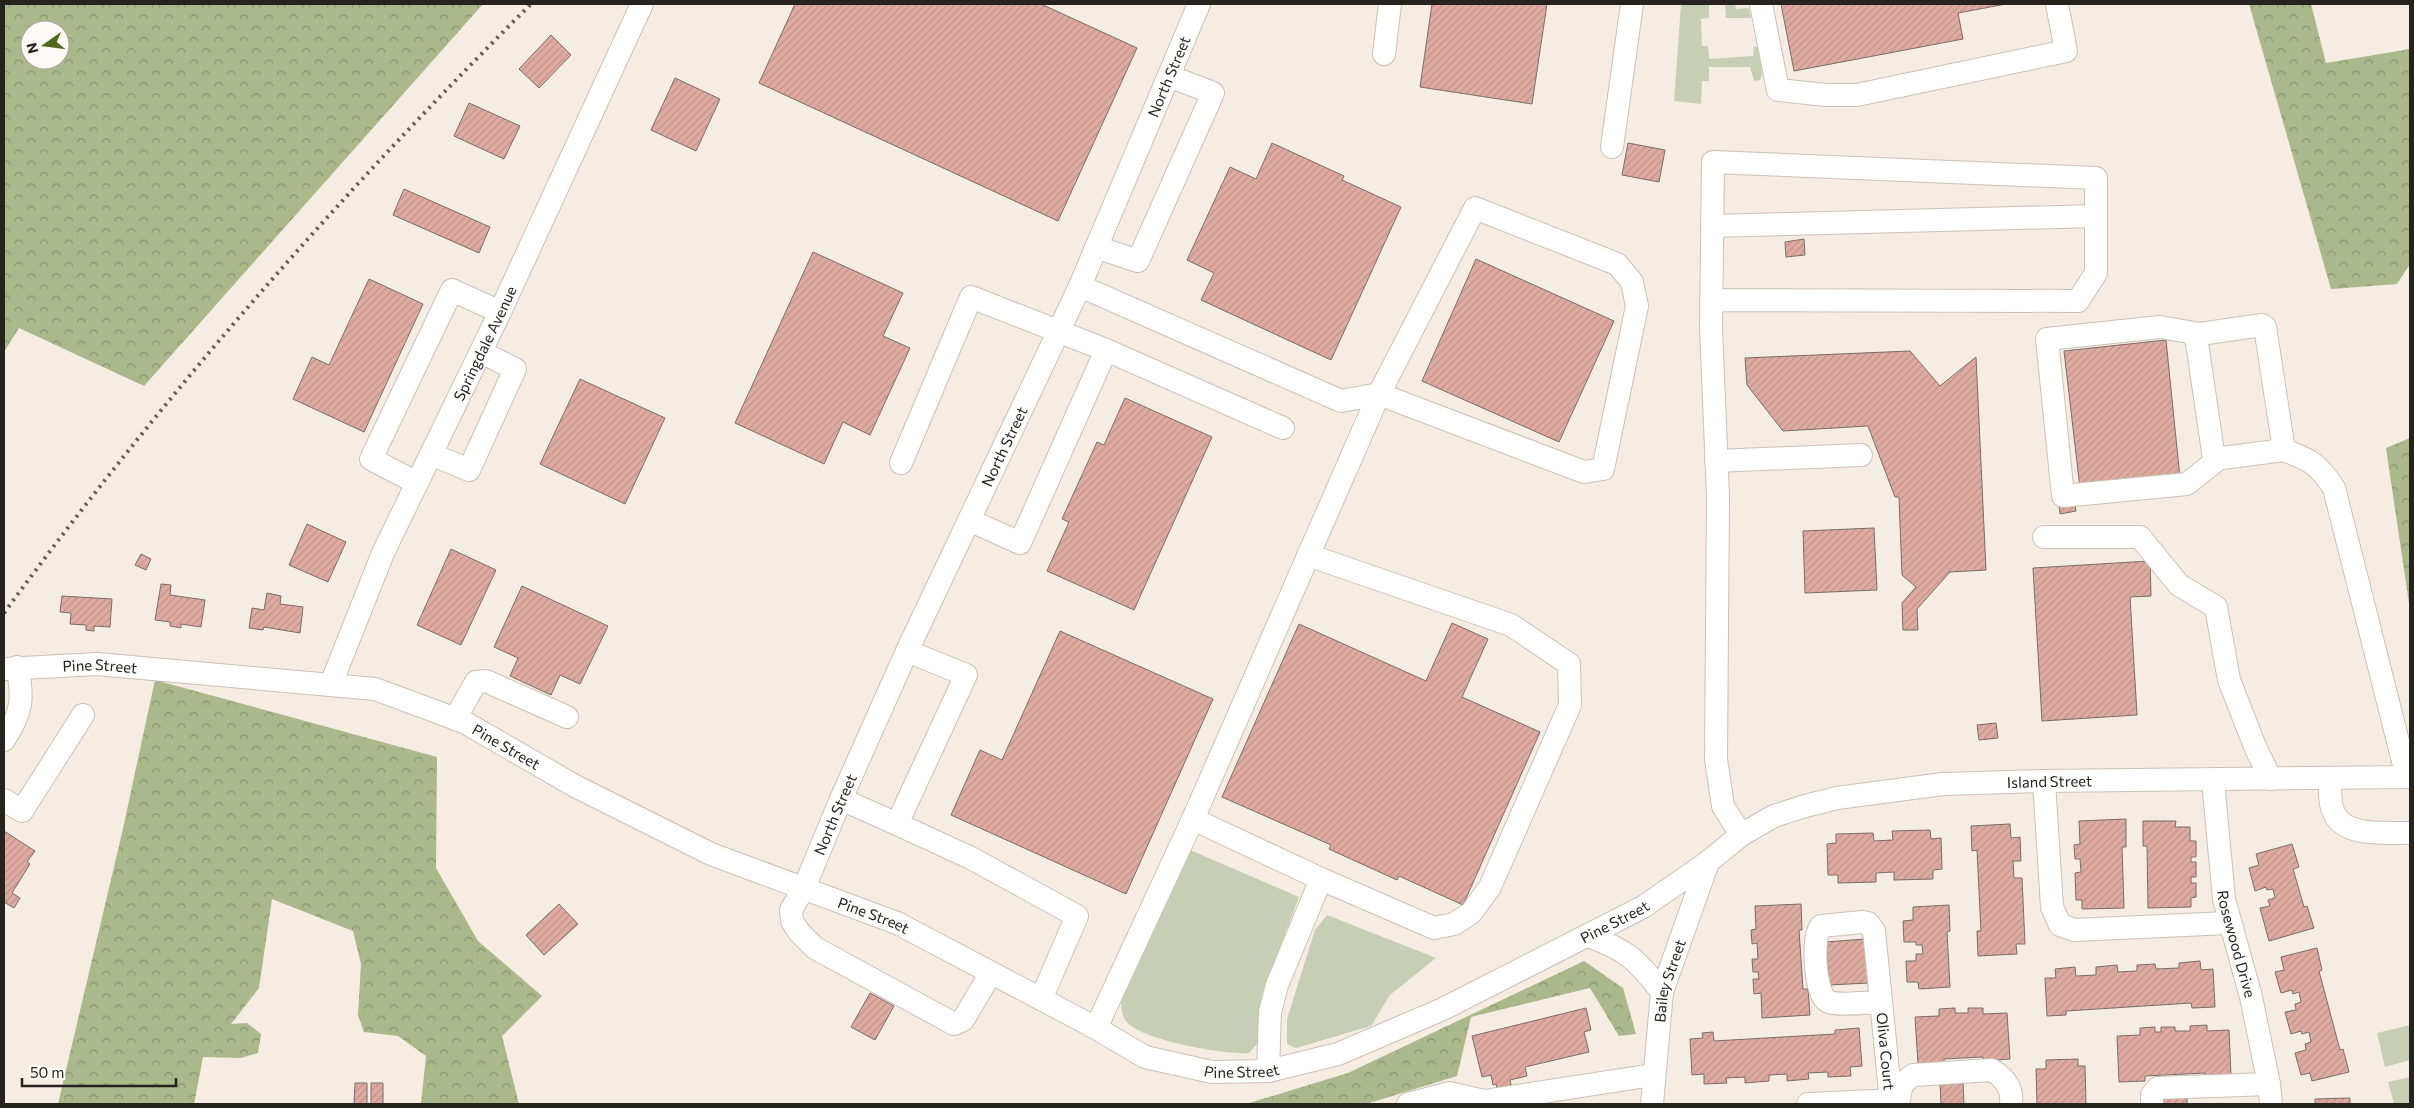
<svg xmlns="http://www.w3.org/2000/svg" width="2414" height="1108" viewBox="0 0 2414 1108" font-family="Commissioner,sans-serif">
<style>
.green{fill:#c6cfb3}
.forest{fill:url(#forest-crowns);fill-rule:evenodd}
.building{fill:url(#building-hatch);stroke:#7a6c69}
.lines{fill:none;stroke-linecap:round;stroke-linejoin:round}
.minor-casing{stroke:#cac1b6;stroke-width:24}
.minor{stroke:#fff;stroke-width:22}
.rail{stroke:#645f58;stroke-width:4;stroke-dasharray:2.5 5;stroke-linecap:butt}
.labels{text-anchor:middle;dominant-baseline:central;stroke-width:4;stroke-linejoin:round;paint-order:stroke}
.street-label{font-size:15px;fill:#26231e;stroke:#fefbf6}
</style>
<defs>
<pattern id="forest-crowns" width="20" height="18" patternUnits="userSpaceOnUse" patternTransform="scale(1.25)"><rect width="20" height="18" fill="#aab88b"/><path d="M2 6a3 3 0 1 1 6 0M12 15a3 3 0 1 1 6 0" fill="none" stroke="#8a9571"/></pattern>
<pattern id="building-hatch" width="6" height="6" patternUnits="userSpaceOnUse" patternTransform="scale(1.25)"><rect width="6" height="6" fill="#dfaba1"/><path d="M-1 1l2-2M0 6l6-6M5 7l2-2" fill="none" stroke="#bf938a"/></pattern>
</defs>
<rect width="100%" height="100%" fill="#f5ede1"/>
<!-- green -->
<path class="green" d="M1681 4H1735L1736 9 1749 8 1751 18H1726L1725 5H1709V18L1701 19 1702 46H1708L1709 59 1753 56 1754 46 1759 48 1762 74 1760 80 1754 81 1750 67H1709V81H1702L1701 104 1674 101Z
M1190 850 1299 897 1264 990 1257 1044 1249 1053C1226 1055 1134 1040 1124 1018 1119 1006 1122 995 1125 984Z
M1327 915 1436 958 1390 995 1371 1026 1296 1048 1287 1044V1019L1315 930Z
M2410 1025V1060L2385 1067 2377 1033Z
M2410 1077V1104H2394L2388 1082Z"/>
<!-- forest -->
<path class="forest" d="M4 4H483L144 386 19 328 4 352ZM30 30H60V60H30Z
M2249 4H2311L2326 63 2410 49V264L2397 284 2331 289Z
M2410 438V610L2386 448Z
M155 680 437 757 436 868 478 941 542 996 502 1036 519 1104H421L426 1056 398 1036 364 1032 358 1015 361 964 353 931 272 899 259 988 231 1024 247 1023 261 1034 258 1053 241 1058 203 1057 194 1104H58L122 833Z
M1584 961 1623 988 1636 1034 1619 1036 1590 988 1471 1017 1457 1076 1366 1104H1246L1348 1073Z"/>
<!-- building -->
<path class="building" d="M795 4H1041L1137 48 1058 221 759 83Z
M1432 4H1547L1532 104 1420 87Z
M1781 4H2006L1958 13 1963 39 1794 71Z
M551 35 571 55 539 88 519 69Z
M675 78 720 99 696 151 651 130Z
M469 103 520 126 504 159 454 136Z
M1272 143 1344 176 1342 180 1401 207 1331 360 1201 300 1214 273 1187 260 1230 167 1256 179Z
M1628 143 1665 150 1659 182 1622 175Z
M404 189 490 227 479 253 393 215Z
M1804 239 1805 255 1786 257 1785 242Z
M813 252 903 293 883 336 910 348 870 435 843 422 824 464 735 423Z
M1476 259 1614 321 1559 442 1422 381Z
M369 279 423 304 364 432 293 399 312 357 329 365Z
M2166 340 2180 478 2080 488 2064 351Z
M1910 351 1940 386 1976 357 1986 570 1950 572 1917 609 1918 630H1903L1902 603 1916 587 1902 575 1899 497H1895L1868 426 1783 431 1747 385 1745 358Z
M580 379 665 418 625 504 540 464Z
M1125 398 1212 437 1134 610 1047 571 1069 522 1062 519 1097 442 1104 445Z
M2059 504 2075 505 2076 511 2060 514Z
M307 524 346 542 328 582 289 565Z
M1874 528 1877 590 1805 593 1803 531Z
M451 549 496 570 461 645 417 625Z
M141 554 151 559 146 570 135 565Z
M2150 561 2151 596 2130 597 2137 715 2042 721 2033 568Z
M161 584 171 585 170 595 205 600 201 627 181 624V628L170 626V622L155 620Z
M522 586 608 626 580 684 560 675 551 695 510 676 518 658 494 647Z
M267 593 281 596 280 604 303 607 300 633 264 627 263 630 249 628 252 608 264 610Z
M62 596 112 599 110 627 94 626V631L86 630V625L70 624 71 613 60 612Z
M1452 623 1488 639 1462 697 1540 732 1463 905 1399 876 1397 880 1329 849 1331 845 1222 797 1299 624 1426 681Z
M1060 631 1213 699 1126 894 951 815 980 750 1002 760Z
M1996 723 1998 738 1979 740 1977 725Z
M2126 819V847H2122L2124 908 2082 909V900H2076L2075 873 2081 872 2080 859H2075L2074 845 2080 844 2079 821Z
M2143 821H2176L2175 827H2190V841H2196V857H2191V862H2196V877H2191V883H2196V897L2191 898V907L2148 908 2147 846H2143Z
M2010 824 2011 838 2020 837 2021 861H2013L2014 878H2022L2025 944H2016L2017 954 1978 956 1977 931H1981L1977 850 1972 851 1971 826Z
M1930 830 1931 839 1941 838 1942 869 1933 870V879L1894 880V872L1876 873V882L1838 883V875H1828L1827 844 1836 843V834L1873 833 1874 841 1893 840 1892 831Z
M4 831 35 851 27 862 30 864 12 893 20 898 14 908 4 902Z
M2292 844 2299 867 2293 869 2304 907 2307 906 2314 928 2269 941 2260 908 2270 906 2268 900 2275 898 2273 889 2267 890 2266 887 2255 891 2249 868 2259 865 2256 854Z
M559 904 578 924 544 955 526 935Z
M1801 904 1802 930H1799L1803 989H1808L1810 1015 1762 1018 1761 993 1754 994 1753 979H1759L1758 972H1753L1752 959H1758L1757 943 1752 944 1751 930 1756 929 1755 906Z
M1949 905 1950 931 1947 932 1950 987 1919 989 1918 982H1907L1906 961H1916V954H1923L1922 945H1916V942H1904L1903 921 1913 920V907Z
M1865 939 1869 983 1829 985 1826 942Z
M2317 948 2322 970 2319 971 2340 1050 2343 1049 2349 1072 2312 1081 2310 1073 2301 1075 2295 1053 2306 1050 2305 1044 2311 1042 2309 1032 2302 1034 2301 1031 2291 1034 2285 1012 2296 1010 2295 1004 2301 1002 2299 992 2293 994 2292 990 2281 993 2275 972 2284 970 2281 957Z
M2200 961 2201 970 2213 969 2215 1007 2192 1008 2191 1003 2066 1011V1015L2047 1016 2045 978H2056L2055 969 2075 967 2076 976 2096 975V967L2117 965 2118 972 2137 971V965L2155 964 2156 969 2179 968V963Z
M870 993 894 1006 875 1040 851 1027Z
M1586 1008 1591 1030 1584 1032 1589 1052 1525 1067 1527 1076 1510 1080 1511 1085 1497 1088 1496 1084 1493 1085 1491 1075 1482 1077 1472 1036Z
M1955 1008V1013H1968V1008H1983V1014L2007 1013 2010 1059 1983 1061V1057L1944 1059V1063L1918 1064 1915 1017 1939 1016V1009Z
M2207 1025V1031L2229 1030 2231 1076 2206 1077 2205 1073 2145 1076V1081L2119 1082 2117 1036 2140 1035V1028L2155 1027V1032H2161V1027H2175V1031H2190V1026Z
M1859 1028 1862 1066 1850 1067 1851 1076 1828 1077V1072L1808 1073 1809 1079 1787 1081V1074L1769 1075V1081L1745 1083V1077L1726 1078 1727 1083 1704 1084V1074L1692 1075 1690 1039 1703 1038 1702 1033 1713 1032 1714 1041 1835 1034V1030Z
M2078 1059V1066H2085L2086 1104H2037L2036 1069H2046V1060Z
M1963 1082 1964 1104H1941L1940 1084Z
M355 1083H367V1104H354Z
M371 1083H383V1104H371Z
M2187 1098V1104H2164L2163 1099Z
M2350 1098V1104H2315V1099Z"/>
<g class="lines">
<!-- minor casing -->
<g class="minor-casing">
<g id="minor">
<path d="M1761 4 1778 90 1826 95H1857L2066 51 2057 4"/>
<path d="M1384 54 1390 4"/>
<path d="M1612 147 1632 4"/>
<path d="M1712 226 2096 216"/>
<path d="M1096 247 1138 261 1213 93 1169 76"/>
<path d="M1080 286 1341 401 1379 394 1475 208 1617 264 1632 282 1637 306 1603 469 1584 472 1379 394 1193 819 1096 1028"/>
<path d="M1711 300 2078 301 2096 273V178L1713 162 1711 328 1718 496 1716 759 1723 806 1741 835"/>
<path d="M2200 334 2160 327 2047 339 2063 496 2187 484 2217 460"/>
<path d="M1106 350 1283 428"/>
<path d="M2284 450 2214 459 2196 336 2200 334 2262 325 2265 327 2284 450C2312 461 2317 463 2334 488L2407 777"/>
<path d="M431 454 469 470 515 369 481 352"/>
<path d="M1716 461 1861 455"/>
<path d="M901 463 971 297 1106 350 1020 543 969 520"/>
<path d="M417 483 371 459 452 290 500 312"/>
<path d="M2044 537H2140L2179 585 2216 607 2229 680 2256 749 2271 779"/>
<path id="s1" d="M4 669 97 664 375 689 464 722 575 786 711 854 897 923 1096 1028 1145 1057 1212 1072 1268 1071 1338 1054 1443 1009 1643 907 1708 862 1741 835 1774 816 1805 806 1837 798 1943 784 2044 781 2410 777"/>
<path id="s2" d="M331 684 383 553 500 312 642 4"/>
<path d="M455 719 476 682 486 681 567 717"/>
<path d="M4 740C22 713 24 698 17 667"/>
<path d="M2330 778C2330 789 2329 803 2334 813 2345 838 2388 832 2410 833"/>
<path d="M2044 781 2052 907 2060 925 2075 930 2228 923"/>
<path id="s3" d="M2213 781 2224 899 2251 997 2269 1084 2271 1104"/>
<path d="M841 799 897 824 966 675 907 651"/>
<path d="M4 800 22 811 83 715"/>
<path d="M1193 819 1321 879 1434 928 1454 924 1471 913 1490 887 1570 705 1569 664 1511 625 1308 555"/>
<path d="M897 824 971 858 1077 916 1041 999"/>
<path d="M1588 936C1627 950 1637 960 1662 992"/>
<path id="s4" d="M991 973 963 1020 954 1024 815 948 799 932 792 921 791 910 804 888 841 799 907 651 1080 286 1199 4"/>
<path id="s5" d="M1881 1002C1867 1002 1842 1006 1829 1002 1815 999 1811 936 1821 926L1863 922 1868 923 1874 931 1891 1101"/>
<path d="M1268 1071 1270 1012 1277 985 1321 879"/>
<path d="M1408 1104 1449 1093 1484 1101 1653 1075"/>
<path id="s6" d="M1652 1104 1662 992 1708 862"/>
<path d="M1808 1104 1898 1100"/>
<path d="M1898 1104 1902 1084 1913 1075 1992 1070C2005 1078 2013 1089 2011 1104"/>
<path d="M2152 1104V1095L2158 1088 2269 1084"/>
</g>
</g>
<!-- minor -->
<use href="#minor" class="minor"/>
<!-- rail -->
<path class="rail" d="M4 613C162 397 341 193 531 4"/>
</g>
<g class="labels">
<!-- street labels -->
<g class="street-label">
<text stroke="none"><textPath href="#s4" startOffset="1185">North Street</textPath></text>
<text stroke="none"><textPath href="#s2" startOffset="374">Springdale Avenue</textPath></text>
<text stroke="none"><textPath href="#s4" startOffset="780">North Street</textPath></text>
<text stroke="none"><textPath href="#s1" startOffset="96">Pine Street</textPath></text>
<text stroke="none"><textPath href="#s1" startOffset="516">Pine Street</textPath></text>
<text stroke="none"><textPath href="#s1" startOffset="2202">Island Street</textPath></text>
<text stroke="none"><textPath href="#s4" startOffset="375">North Street</textPath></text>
<text stroke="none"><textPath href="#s1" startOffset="921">Pine Street</textPath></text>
<text stroke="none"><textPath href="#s1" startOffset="1731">Pine Street</textPath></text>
<text stroke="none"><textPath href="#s3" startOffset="165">Rosewood Drive</textPath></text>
<text stroke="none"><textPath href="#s6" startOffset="125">Bailey Street</textPath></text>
<text stroke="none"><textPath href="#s5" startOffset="311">Oliva Court</textPath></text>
<text stroke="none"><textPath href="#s1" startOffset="1326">Pine Street</textPath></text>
</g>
</g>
<!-- border -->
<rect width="2414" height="1108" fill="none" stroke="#26231e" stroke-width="10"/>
<!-- north arrow -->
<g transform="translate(45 45) rotate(256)"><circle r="24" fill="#fefbf6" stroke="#a8a5a0"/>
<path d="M0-4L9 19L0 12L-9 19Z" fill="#4e691c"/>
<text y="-8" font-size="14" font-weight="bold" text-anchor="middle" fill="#26231e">N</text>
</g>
<!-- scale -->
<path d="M22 1078v8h154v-8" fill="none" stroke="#26231e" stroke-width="2.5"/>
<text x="30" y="1078" font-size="15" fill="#26231e" stroke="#fefbf6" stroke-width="4" paint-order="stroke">50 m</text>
</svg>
